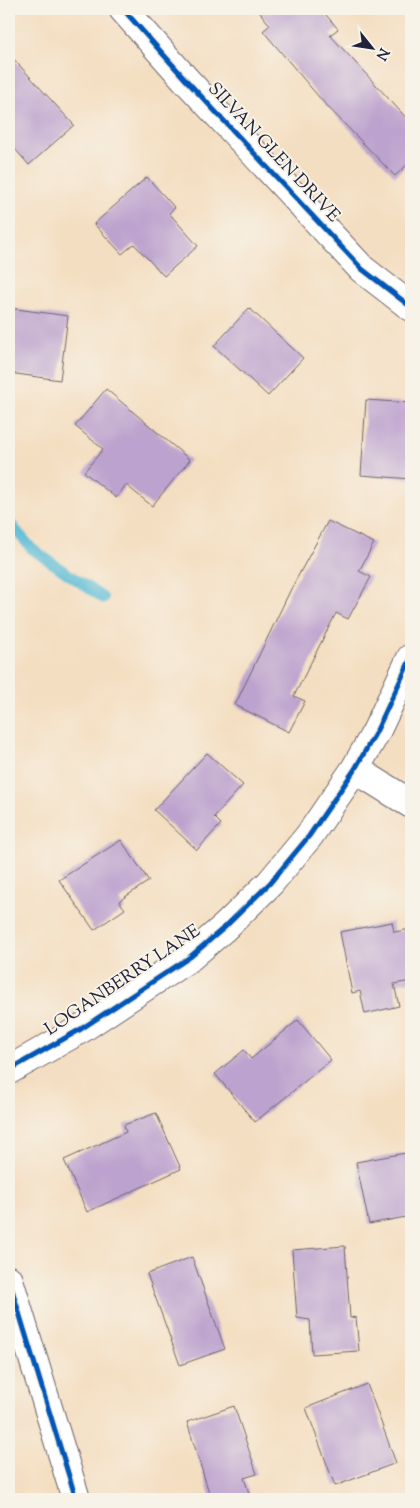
<svg xmlns="http://www.w3.org/2000/svg" width="420" height="1508" viewBox="0 0 420 1508" font-family="'Sorts Mill Goudy',serif">
<style>
.lines{fill:none;stroke-linecap:round;stroke-linejoin:round}
.stream{stroke:#57bad5;stroke-width:11}
.building{fill:#bca2ce}
.minor-casing{stroke:#6c646a;stroke-width:30}
.minor{stroke:#fff;stroke-width:28}
.cycleway-casing{stroke:#f7f3e8;stroke-width:8}
.cycleway{stroke:#0057b8;stroke-width:5}
.labels{text-anchor:middle;dominant-baseline:central;stroke-width:4;stroke-linejoin:round;paint-order:stroke}
.street-label{font-size:18px;fill:#22223b;stroke:#f7f3e8}
</style>
<rect width="100%" height="100%" fill="#f7f3e8"/>
<filter id="ink" filterUnits="userSpaceOnUse"><feTurbulence type="fractalNoise" baseFrequency=".02" numOctaves="2"/><feDisplacementMap in="SourceGraphic" scale="10" xChannelSelector="R" yChannelSelector="G"/><feConvolveMatrix kernelMatrix="1 2 1 2 8 2 1 2 1" color-interpolation-filters="sRGB"/></filter>
<filter id="wash" filterUnits="userSpaceOnUse"><feTurbulence type="fractalNoise" baseFrequency=".0096" numOctaves="4" result="noise"/><feDisplacementMap in="SourceGraphic" scale="20" xChannelSelector="R" yChannelSelector="G"/><feGaussianBlur stdDeviation="1.12" result="paint"/><feColorMatrix in="noise" values="0 0 0 0 0 0 0 0 0 0 0 0 0 0 0 0 0 1.4 0 .05"/><feComposite in="paint" operator="in"/></filter>
<g filter="url(#wash)">
<rect width="100%" height="100%" fill="#f4dec1"/>
<g class="lines">
<!-- stream -->
<path class="stream" d="M9 522 32 549 103 598"/>
</g>
<g id="blocks">
<!-- building -->
<path class="building" d="M257 9H321L338 29 330 35 411 123V161L395 176 324 103 263 31 270 25Z
M9 54 74 125 29 165 9 142Z
M147 177 175 208 169 213 198 246 164 276 134 244 122 254 94 224Z
M9 308 68 316 60 380 9 373Z
M249 308 303 358 268 396 214 346Z
M106 389 190 460 152 506 126 485 116 498 84 472 103 449 75 426Z
M366 400 411 403V479L361 475Z
M328 521 374 543 359 571 371 577 348 619 336 613 294 696 305 701 289 732 235 705 291 589Z
M207 753 243 785 214 817 221 824 197 850 154 810Z
M121 840 149 881 119 901 125 909 94 930 59 880Z
M392 922 394 932 411 929V981L394 984 399 1006 365 1014 360 991 352 993 340 932Z
M298 1020 331 1060 255 1122 215 1074 244 1050 251 1059Z
M156 1113 181 1169 87 1212 64 1160 126 1132 124 1125Z
M411 1152V1216L369 1224 356 1162Z
M345 1246 350 1318 356 1317 359 1351 312 1354 310 1320 297 1318 292 1250Z
M192 1257 225 1349 180 1365 147 1274Z
M367 1384 396 1463 335 1486 306 1408Z
M234 1406 257 1474 244 1478 251 1499H211L187 1422Z"/>
</g>
</g>
<g filter="url(#ink)">
<use href="#blocks" fill-opacity="0" stroke="#6c646a" stroke-width="1"/>
<g class="lines">
<!-- minor casing -->
<g class="minor-casing">
<path id="minor" d="M123 9 186 80 362 269 411 307
M355 769 411 804
M9 1070 81 1029 190 957 225 927 270 883 309 836 355 769 376 732 411 658
M9 1280 76 1499"/>
</g>
<!-- minor -->
<use href="#minor" class="minor"/>
<!-- cycleway casing -->
<g class="cycleway-casing">
<path id="cycleway" d="M123 9 186 80 362 269 411 307
M9 1070 81 1029 190 957 225 927 270 883 309 836 355 769 376 732 411 658
M9 1280 76 1499"/>
</g>
<!-- cycleway -->
<use href="#cycleway" class="cycleway"/>
</g>
</g>
<g class="labels">
<!-- street labels -->
<g class="street-label">
<text transform="translate(273 153) rotate(47)">SILVAN GLEN DRIVE</text>
<text transform="translate(123 981) rotate(-34)">LOGANBERRY LANE</text>
</g>
</g>
<!-- margin -->
<rect width="420" height="1508" fill="none" stroke="#f7f3e8" stroke-width="30"/>
<!-- north arrow -->
<g transform="translate(372 48) rotate(120)" stroke="#f7f3e8" stroke-width="4" paint-order="stroke">
<path d="M0-4L9 19L0 12L-9 19Z" fill="#22223b"/>
<text y="-8" font-size="14" font-weight="bold" text-anchor="middle" fill="#22223b">N</text>
</g>
</svg>
